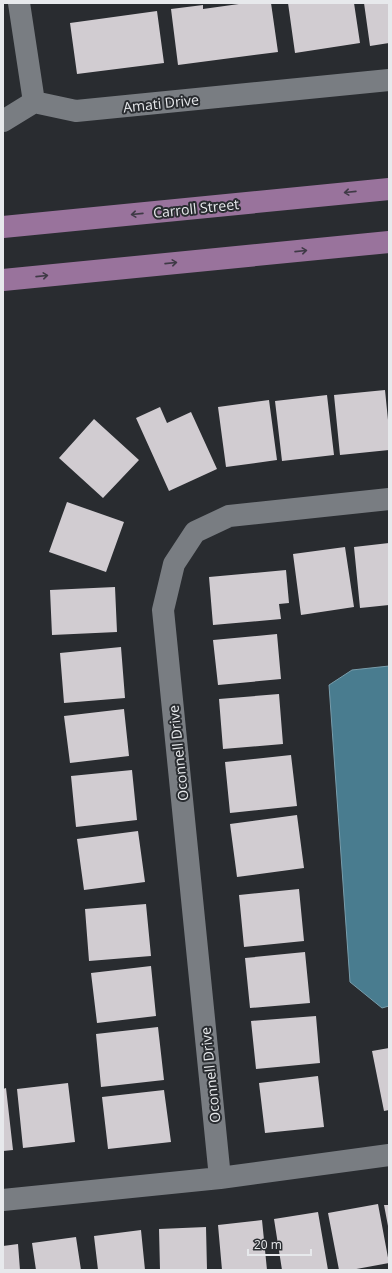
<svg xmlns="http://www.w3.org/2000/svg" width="392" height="1273" viewBox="0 0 392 1273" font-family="'Open Sans',sans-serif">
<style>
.water{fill:#497c8f;stroke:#789dab}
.building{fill:#d1ccd1}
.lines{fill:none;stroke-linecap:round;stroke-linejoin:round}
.minor{stroke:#797d82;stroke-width:22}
.major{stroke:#99739c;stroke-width:22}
.oneway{stroke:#3f3a46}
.labels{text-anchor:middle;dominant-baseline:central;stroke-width:4;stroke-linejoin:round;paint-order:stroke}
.street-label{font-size:14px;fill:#e7e9ec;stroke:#292c30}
</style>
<rect width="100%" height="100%" fill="#292c30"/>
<!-- water -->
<path class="water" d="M389 666V1006L382 1008 350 982 329 685 352 670Z"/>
<!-- building -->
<path class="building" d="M246 3H271L278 52 178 65 171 9 203 5V9Z
M288 3H354L360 43 295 53Z
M364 3H389V43L370 46Z
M157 11 164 63 77 74 70 23Z
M385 390 389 430V450L340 455 334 395Z
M327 395 334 455 282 461 275 401Z
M269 400 277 460 226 467 218 407Z
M160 407 167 423 191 412 217 469 169 491 136 418Z
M94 419 139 460 103 498 59 458Z
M67 502 124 522 106 572 49 552Z
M389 543V605L360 608 354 547Z
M345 547 354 607 301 615 293 554Z
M286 570 289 603 279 604 281 619 213 625 209 577Z
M115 587 117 632 52 635 50 590Z
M277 634 281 679 218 685 213 640Z
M121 647 125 698 64 703 60 653Z
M279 694 283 744 223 749 219 699Z
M124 709 129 756 70 763 64 716Z
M291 755 297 806 230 813 225 762Z
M132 770 137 820 76 827 71 776Z
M297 815 304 868 237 877 230 824Z
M138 831 145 882 84 890 77 839Z
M299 889 304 941 244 947 239 895Z
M146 904 151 956 89 961 85 909Z
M305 952 310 1003 250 1008 245 958Z
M151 966 156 1016 97 1023 91 973Z
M316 1016 320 1063 256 1069 251 1021Z
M158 1027 164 1080 101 1087 96 1034Z
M389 1048V1110L384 1111 372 1051Z
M318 1076 324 1127 265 1133 259 1083Z
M68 1083 75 1142 23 1148 17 1089Z
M6 1088 13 1150 3 1151V1089Z
M164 1090 171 1142 108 1149 102 1097Z
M378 1204 389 1263 351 1270H339L328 1213Z
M384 1205H389V1226H388Z
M318 1212 328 1270H282L274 1219Z
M262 1220 267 1270H222L218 1225Z
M206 1227 207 1270H160L159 1229Z
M141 1230 145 1270H98L94 1236Z
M76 1237 81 1270H36L32 1243Z
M18 1244 20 1270H3V1246Z"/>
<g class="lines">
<!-- minor -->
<path class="minor" d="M19 3 34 102
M34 102 76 111 389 80
M3 121 34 102
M220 1178 163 610 174 564 195 532 229 516 389 499
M3 1200 220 1178 389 1155"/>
<!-- major -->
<path class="major" d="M3 227 389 189
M3 280 389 242"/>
</g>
<!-- one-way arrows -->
<defs><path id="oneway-shaft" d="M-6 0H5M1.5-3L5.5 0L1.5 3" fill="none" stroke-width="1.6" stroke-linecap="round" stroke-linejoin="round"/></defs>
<g class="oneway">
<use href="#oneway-shaft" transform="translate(350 192) rotate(174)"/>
<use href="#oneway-shaft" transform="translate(137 214) rotate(174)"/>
<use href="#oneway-shaft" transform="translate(301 251) rotate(-6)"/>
<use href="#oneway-shaft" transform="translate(171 263) rotate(-6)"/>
<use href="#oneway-shaft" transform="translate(42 276) rotate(-6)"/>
</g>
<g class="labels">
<!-- street labels -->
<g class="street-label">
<text transform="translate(161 103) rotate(-6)">Amati Drive</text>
<text transform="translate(196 208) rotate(-6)">Carroll Street</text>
<text transform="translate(178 753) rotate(-96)">Oconnell Drive</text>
<text transform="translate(210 1075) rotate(-96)">Oconnell Drive</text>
</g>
</g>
<!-- border -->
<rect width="392" height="1273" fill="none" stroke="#e7e9ec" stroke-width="8"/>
<!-- scale -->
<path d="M248 1249v6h63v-6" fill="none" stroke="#e7e9ec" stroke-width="2"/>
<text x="254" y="1249" font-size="12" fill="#e7e9ec" stroke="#292c30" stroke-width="3" paint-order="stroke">20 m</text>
</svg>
